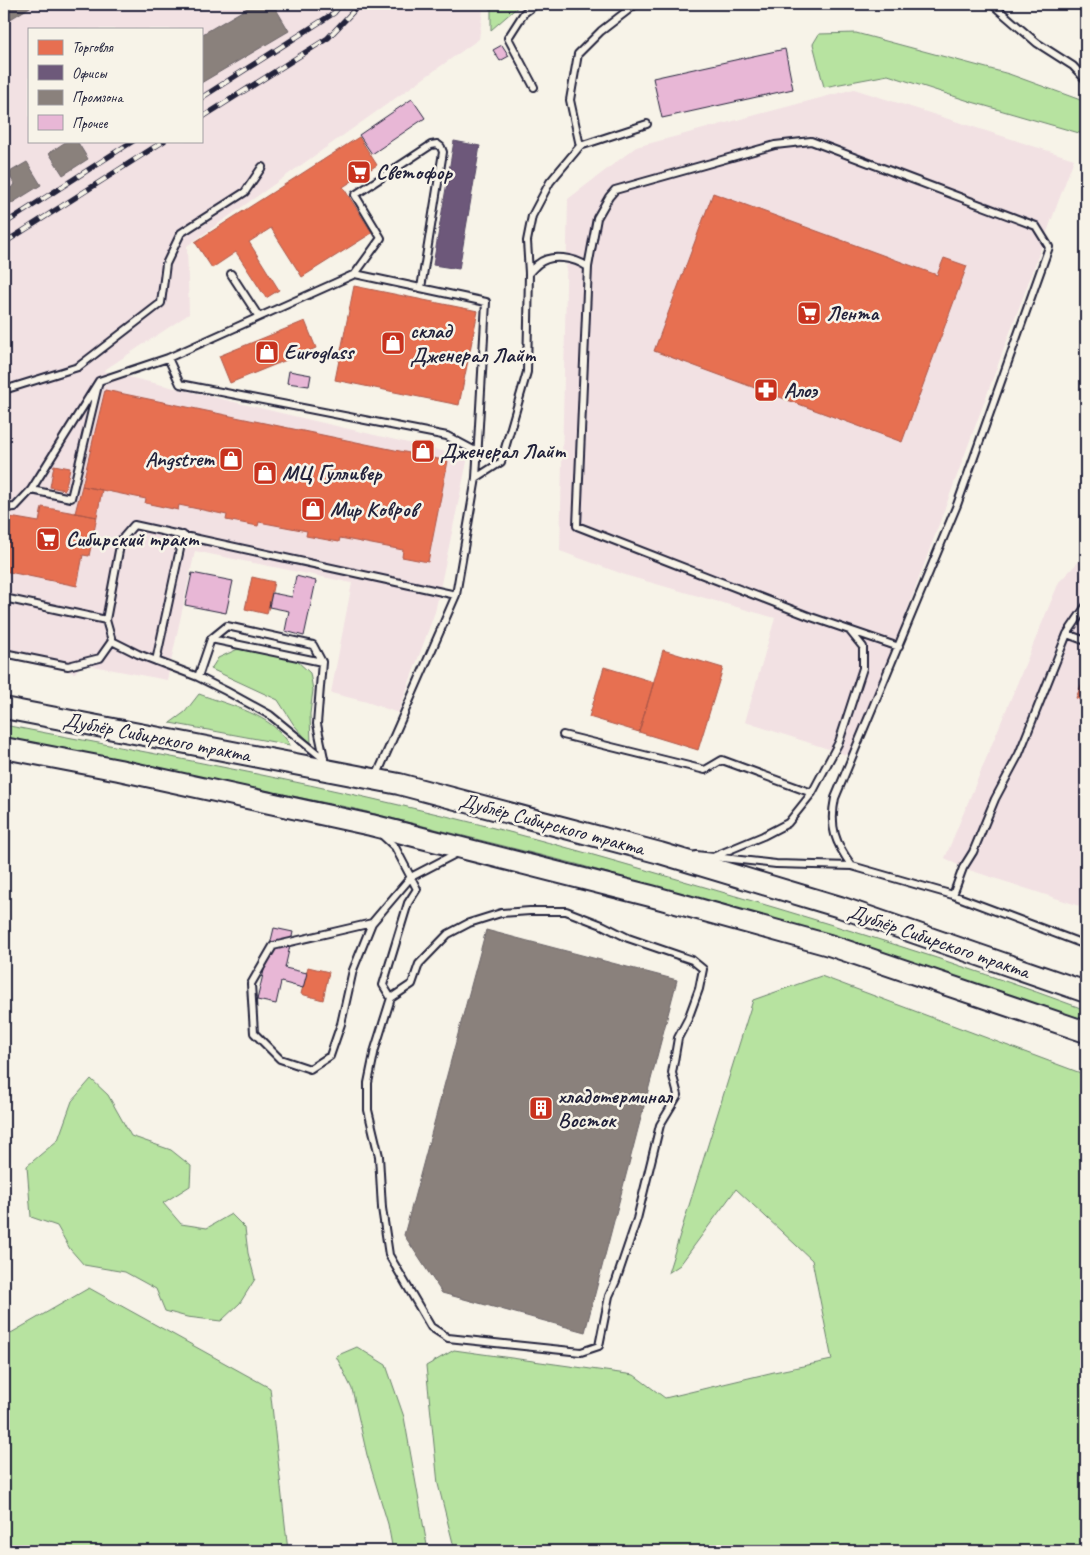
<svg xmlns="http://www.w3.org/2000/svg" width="1090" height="1555" viewBox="0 0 1090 1555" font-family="Caveat,sans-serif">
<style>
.built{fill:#f2e1e3;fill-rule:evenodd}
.green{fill:#b7e3a0;stroke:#6c826e}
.shops{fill:#e76f51;stroke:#ac584a}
.offices{fill:#6d597a;stroke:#564867}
.industry{fill:#8a817c;stroke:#6b6468}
.building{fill:#e8b7d6;stroke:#22223b}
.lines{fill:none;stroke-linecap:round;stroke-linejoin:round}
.lane-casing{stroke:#22223b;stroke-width:10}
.primary-casing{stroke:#22223b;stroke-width:24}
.lane{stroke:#f7f3e8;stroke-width:6}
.primary{stroke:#f7f3e8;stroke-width:20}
.rail-casing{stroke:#22223b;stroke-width:5.5}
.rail{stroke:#f7f3e8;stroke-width:4;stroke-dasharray:11;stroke-linecap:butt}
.labels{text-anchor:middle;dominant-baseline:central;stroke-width:5;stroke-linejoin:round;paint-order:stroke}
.poi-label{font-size:21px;font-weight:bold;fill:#22223b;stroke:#f7f3e8;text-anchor:start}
.street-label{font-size:21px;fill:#22223b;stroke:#f7f3e8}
</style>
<rect width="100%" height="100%" fill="#f7f3e8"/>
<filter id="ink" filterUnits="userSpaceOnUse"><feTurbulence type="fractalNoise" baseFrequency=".02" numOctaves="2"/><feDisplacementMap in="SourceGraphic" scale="10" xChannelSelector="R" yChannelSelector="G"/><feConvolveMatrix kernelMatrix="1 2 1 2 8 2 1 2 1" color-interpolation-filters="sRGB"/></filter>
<g filter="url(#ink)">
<!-- built -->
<path class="built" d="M4 4H484L479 39 187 246 189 314 103 371 468 457 435 612 398 713 367 702 331 693 352 583 195 551 167 680 82 664 75 673 4 658ZM29 29H201V141H29Z
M854 89 1074 159 853 757 745 722 775 618 628 576 560 551 568 199 636 147Z
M1086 554V908L963 868 945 858 1059 582Z"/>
<!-- green -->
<path class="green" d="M491 4H521L491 30Z
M856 33 1009 74 1086 102V135L972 102 888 75 824 87 813 44 819 34Z
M238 649 296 660 310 673 313 690 310 714 311 744 294 725 278 700 211 669 218 658Z
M199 694C231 706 272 714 290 745L170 723 185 712Z
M4 725C140 751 277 776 412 808 504 829 594 855 684 881 819 920 954 961 1086 1010V1024L732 909 576 864 351 808 4 737Z
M821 976 1086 1075V1551H455L438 1484 426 1366 454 1350 497 1356 634 1375 665 1398 774 1372 832 1360 812 1260 736 1189 680 1265 668 1273 753 1000Z
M91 1079 108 1095 131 1136 171 1150 191 1166 190 1186 163 1203 181 1224 207 1228 231 1214 245 1228 248 1253 255 1279 240 1303 221 1321 187 1317 165 1311 156 1289 125 1272 84 1265 70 1249 57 1226 31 1217 27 1166 58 1140 72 1101Z
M89 1288 270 1388 288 1551H4V1337Z
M357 1347 386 1365 404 1417 428 1551H393L388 1524 367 1455 352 1389 336 1356Z"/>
<!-- shops -->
<path class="shops" d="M359 137 377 165 343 187 372 233 302 277 271 228 249 242 279 290 266 298 236 252 212 268 195 242Z
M713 193 937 275 944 258 967 266 902 442 654 351Z
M354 286 478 311 459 405 335 380Z
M305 321 316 348 230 383 219 356Z
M105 390 448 461 428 562 402 557 403 550 340 538 339 542 306 536 307 531 259 522 258 526 226 520 227 515 179 505 178 510 145 503 146 499 82 486Z
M54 465 70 468 65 490 50 487Z
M82 486 102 490 97 517 75 513Z
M42 507 97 517 89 556 83 555 77 586 4 571V516L39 522Z
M252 577 274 582 267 614 245 609Z
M663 650 723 668 698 750 639 732Z
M604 667 654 682 639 732 589 717Z
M1086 672V702L1076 698Z
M308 967 329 972 323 1000 301 994Z"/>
<!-- offices -->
<path class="offices" d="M454 141 480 146 459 269 433 265Z"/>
<!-- industry -->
<path class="industry" d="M4 4H35L4 23Z
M254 4H273L289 31 201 83V35Z
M67 141H77L88 159 63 175 49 153Z
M27 162 41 185 4 208V192L15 185 8 173Z
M486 930 677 980 585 1332 442 1293 404 1235Z"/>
<!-- building -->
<path class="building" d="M502 45 509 56 500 61 493 50Z
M785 49 793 89 662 118 653 78Z
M412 99 425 118 372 154 359 135Z
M289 371 311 375 309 386 287 383Z
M192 573 233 581 226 613 185 605Z
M296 576 316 581 304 636 285 631 289 611 269 607 272 593 292 597Z
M274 928 293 932 285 968 307 973 303 988 281 982 276 1004 257 1000Z"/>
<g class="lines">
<!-- lane casing -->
<g class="lane-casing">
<path id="lane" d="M992 4 1037 43 1073 66 1086 80
M534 87 508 38 524 13 536 4
M580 146 647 124
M529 273C532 270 535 266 538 264 551 253 575 258 588 267
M355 274 381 238 355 195 431 145 437 144 441 147 443 152 421 288
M259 317 355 274 486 302 476 478 456 595 376 777
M168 358 180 384 447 436 477 452
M99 381 71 498 31 490 99 381 168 358 259 317 231 274
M4 390 78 367 161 303 166 264 181 233 245 192 262 167
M476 478 501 462 527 372 529 273 527 241 532 216 550 182 580 146 570 100 578 54 601 31 636 4
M4 508 15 507 31 490
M4 598 106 620
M1067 634 1086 606
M211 639 227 626 313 645 322 662
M4 653 68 666 100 658 112 641
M156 661 183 535
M198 677 211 639 322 662 317 724 324 758
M563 735 705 770 722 760 812 793
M324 759 270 715 226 691 198 677 138 654 112 641 106 620 121 540 134 525 456 595
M381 834 395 847 417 889 408 903 383 985 391 998 375 1049 368 1083V1110L379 1156 382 1208 389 1255 431 1327 448 1338 581 1352 599 1346 609 1296 616 1281 637 1219 660 1125 678 1095 672 1073 678 1038 688 1019 699 989 703 969 692 960 628 938 602 925 566 911H530L501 913 469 923 448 934 419 964 412 984 391 998
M696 855 776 864 852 866 953 895 1086 945
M715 856 763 836 788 823 812 793 839 742 863 668V647L850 631
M852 866C835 843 829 827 835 798L957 505 1049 247 1036 226 811 141 775 145 615 190 609 197 597 218 588 267 577 526 811 617 899 647
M953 895 963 868 973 852 995 799 1019 754 1067 634 1086 641
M372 923 273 946 251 984 254 1033 280 1059 310 1069 330 1056 341 1024 353 970 372 923 411 877 459 852"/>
</g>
<!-- primary casing -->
<g class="primary-casing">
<path id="primary" d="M4 708 399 784 660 853 840 907 1086 992
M4 748 119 770 371 825 651 896 829 945 1086 1032"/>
</g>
<!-- lane -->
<use href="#lane" class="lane"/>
<!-- primary -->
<use href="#primary" class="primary"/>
<!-- rail casing -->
<g class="rail-casing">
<path id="rail" d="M201 98 334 13 341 4
M201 118 328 38 360 4
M4 224 133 141
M4 243 164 141"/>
</g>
<!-- rail -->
<use href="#rail" class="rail"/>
</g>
</g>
<!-- icons -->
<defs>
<g id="supermarket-square" transform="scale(1.25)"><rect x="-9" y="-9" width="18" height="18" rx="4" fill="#c8321e" stroke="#f7f3e8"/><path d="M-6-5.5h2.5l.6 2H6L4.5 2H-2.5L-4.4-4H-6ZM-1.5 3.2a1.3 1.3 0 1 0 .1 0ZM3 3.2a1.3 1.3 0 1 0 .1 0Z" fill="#fff"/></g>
<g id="shop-square" transform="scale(1.25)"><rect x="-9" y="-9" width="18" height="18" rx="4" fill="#c8321e" stroke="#f7f3e8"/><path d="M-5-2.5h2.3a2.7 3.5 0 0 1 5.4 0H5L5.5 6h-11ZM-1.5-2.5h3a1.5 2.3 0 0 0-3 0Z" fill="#fff"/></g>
<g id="pharmacy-square" transform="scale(1.25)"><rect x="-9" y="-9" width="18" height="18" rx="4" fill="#c8321e" stroke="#f7f3e8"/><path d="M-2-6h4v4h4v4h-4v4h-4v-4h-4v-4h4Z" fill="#fff"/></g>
<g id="building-square" transform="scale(1.25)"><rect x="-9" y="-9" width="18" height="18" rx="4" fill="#c8321e" stroke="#f7f3e8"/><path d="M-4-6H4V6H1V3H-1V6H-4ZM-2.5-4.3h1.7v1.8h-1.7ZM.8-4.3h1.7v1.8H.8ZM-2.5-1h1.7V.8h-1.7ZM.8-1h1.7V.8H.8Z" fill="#fff"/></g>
</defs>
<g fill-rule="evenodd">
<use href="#supermarket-square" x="359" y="172"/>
<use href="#supermarket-square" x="809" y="313"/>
<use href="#shop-square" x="393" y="343"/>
<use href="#shop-square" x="267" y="352"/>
<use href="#pharmacy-square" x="766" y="390"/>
<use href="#shop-square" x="423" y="451"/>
<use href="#shop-square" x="231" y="459"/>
<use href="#shop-square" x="265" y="473"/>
<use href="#shop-square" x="313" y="509"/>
<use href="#supermarket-square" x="48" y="539"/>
<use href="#building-square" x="541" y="1108"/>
</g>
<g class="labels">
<!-- poi labels -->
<g class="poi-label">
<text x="376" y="172">Светофор</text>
<text x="826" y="313">Лента</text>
<text x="410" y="331">склад<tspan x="410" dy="24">Дженерал Лайт</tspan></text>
<text x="284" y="352">Euroglass</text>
<text x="784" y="390">Алоэ</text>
<text x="440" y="451">Дженерал Лайт</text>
<text x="214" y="459" text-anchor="end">Angstrem</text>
<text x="282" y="473">МЦ Гулливер</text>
<text x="330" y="509">Мир Ковров</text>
<text x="66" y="539">Сибирский тракт</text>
<text x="558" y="1096">хладотерминал<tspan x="558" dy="24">Восток</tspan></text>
</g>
<!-- street labels -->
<g class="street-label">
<text transform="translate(157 737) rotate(11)">Дублёр Сибирского тракта</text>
<text transform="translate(552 824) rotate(15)">Дублёр Сибирского тракта</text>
<text transform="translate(939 941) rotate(19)">Дублёр Сибирского тракта</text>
</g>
</g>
<!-- margin -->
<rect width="1090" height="1555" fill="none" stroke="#f7f3e8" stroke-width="20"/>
<rect x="10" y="10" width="1070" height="1535" fill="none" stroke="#22223b" stroke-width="2" filter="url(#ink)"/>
<!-- legend -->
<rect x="28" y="28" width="175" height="115" fill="#f7f3e8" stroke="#a29fa3"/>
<rect x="38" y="40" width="25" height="15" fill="#e76f51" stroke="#a29fa3"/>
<text x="72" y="52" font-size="15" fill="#22223b">Торговля</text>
<rect x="38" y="65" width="25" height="15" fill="#6d597a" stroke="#a29fa3"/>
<text x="72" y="78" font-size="15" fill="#22223b">Офисы</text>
<rect x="38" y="90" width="25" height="15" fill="#8a817c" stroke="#a29fa3"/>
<text x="72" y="102" font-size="15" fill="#22223b">Промзона</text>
<rect x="38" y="115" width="25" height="15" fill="#e8b7d6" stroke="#a29fa3"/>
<text x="72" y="128" font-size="15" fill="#22223b">Прочее</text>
</svg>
